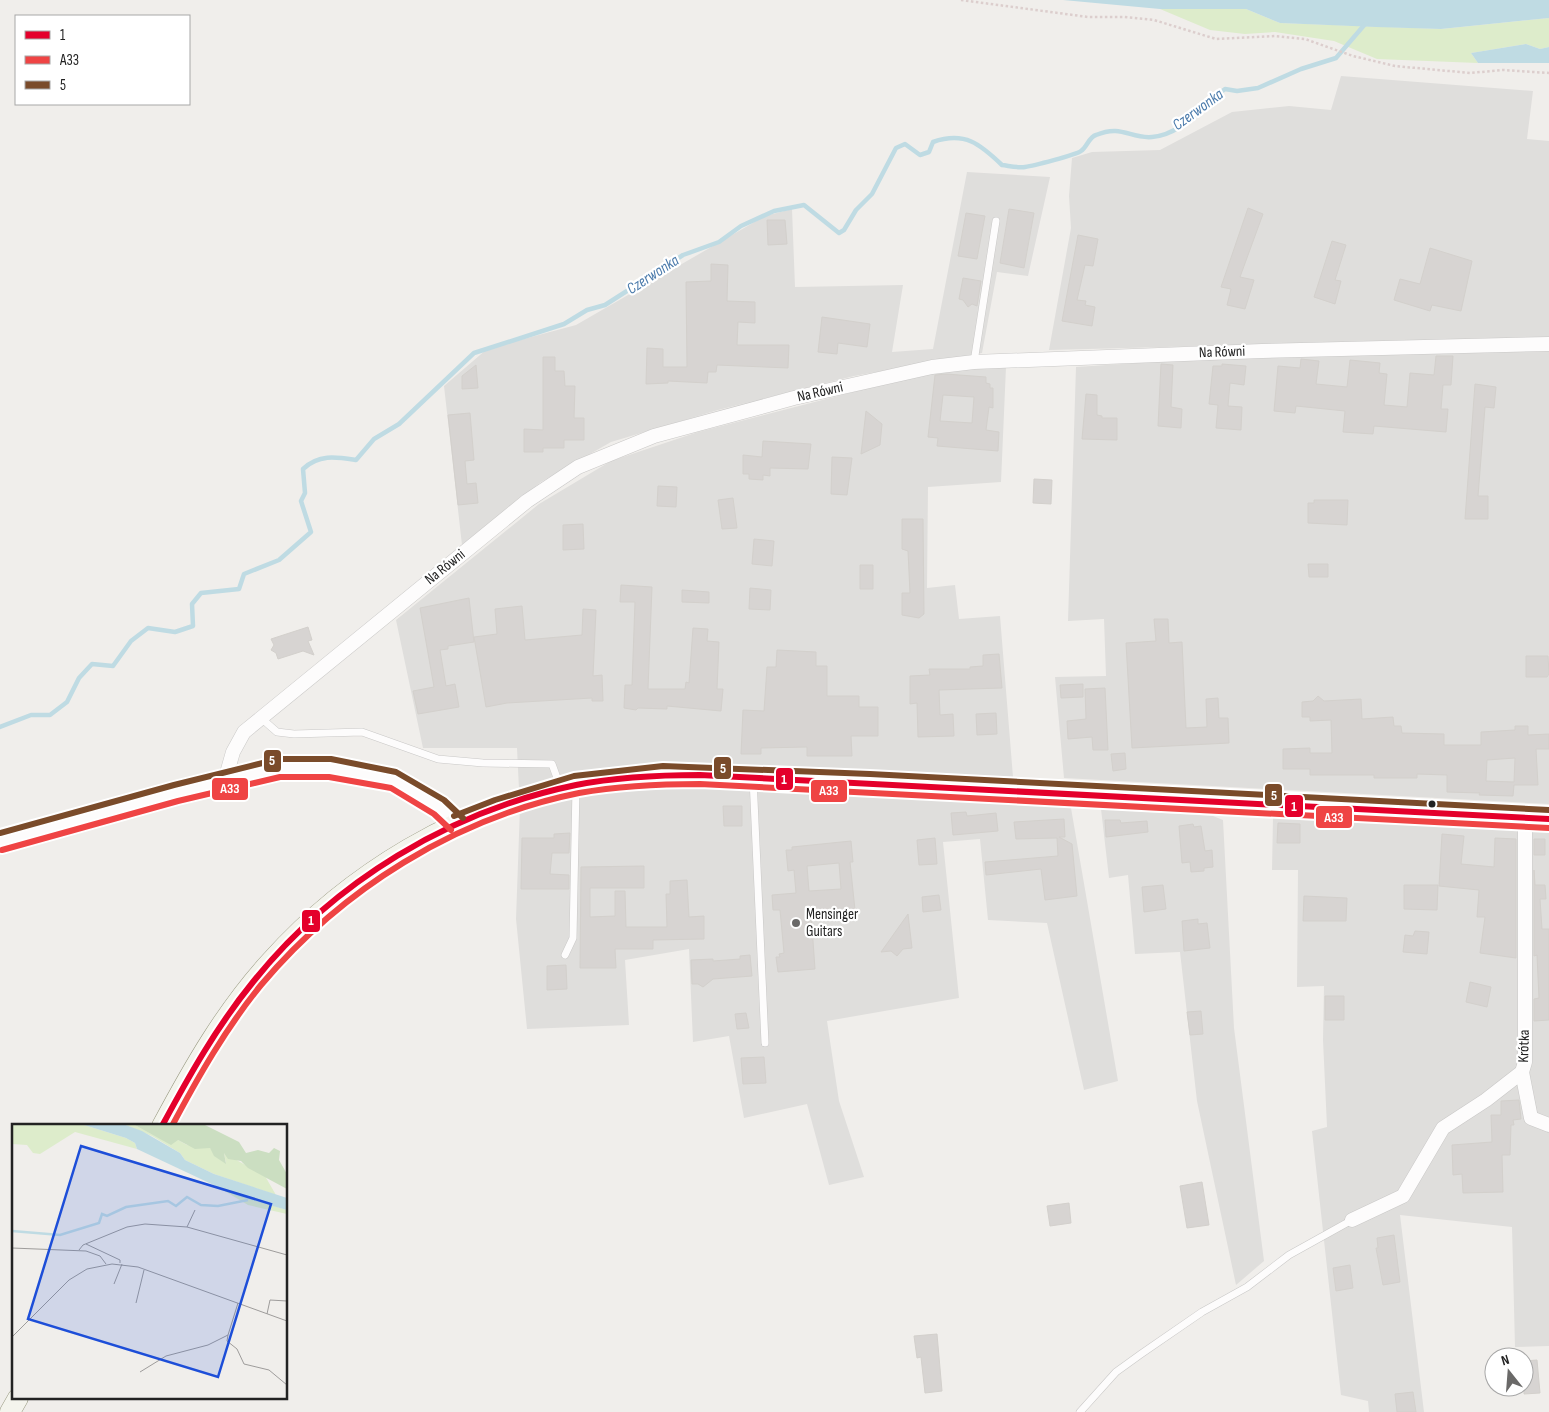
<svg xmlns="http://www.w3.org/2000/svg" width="1549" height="1412" viewBox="0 0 1549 1412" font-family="'Sofia Sans Condensed',sans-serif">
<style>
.residential{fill:#dfdedc}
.grass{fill:#ddeccb}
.water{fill:#bfdbe3}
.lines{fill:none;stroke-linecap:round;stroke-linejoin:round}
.stream{stroke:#bfdbe3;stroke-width:4.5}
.building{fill:#d7d4d2;stroke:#d3d0cc;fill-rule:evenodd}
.lane-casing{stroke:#c9c8c7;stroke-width:8}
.street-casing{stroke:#c9c8c7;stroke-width:15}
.secondary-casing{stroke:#999a82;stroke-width:21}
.path{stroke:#dccecd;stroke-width:2.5;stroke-dasharray:2.5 2.5;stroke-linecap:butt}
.lane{stroke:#fdfcfc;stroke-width:7}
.street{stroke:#fdfcfc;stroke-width:14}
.secondary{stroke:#f4f4ed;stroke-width:20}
.bus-1-casing{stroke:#fff;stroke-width:10}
.bus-2-casing{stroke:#fff;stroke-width:10}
.bus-3-casing{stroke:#fff;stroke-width:10}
.bus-1{stroke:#e4002b;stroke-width:6}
.bus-2{stroke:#ef4444;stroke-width:6}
.bus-3{stroke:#7a4b2a;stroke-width:6}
.bus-dot{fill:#222;stroke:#fff;stroke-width:2}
.poi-dot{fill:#6a6968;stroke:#fff;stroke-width:2}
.labels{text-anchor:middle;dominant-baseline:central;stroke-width:4.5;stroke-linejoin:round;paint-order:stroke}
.street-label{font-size:15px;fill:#222;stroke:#fff}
.poi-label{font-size:15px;fill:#222;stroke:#fff;text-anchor:start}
.water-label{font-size:16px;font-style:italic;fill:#4a7aab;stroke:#fff}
.inset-river{fill:none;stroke:#bfdbe3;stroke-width:2.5}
.inset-road{fill:none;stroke:#9e9c9b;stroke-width:1}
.view{fill:#1d4ed8;fill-opacity:0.15;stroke:#1d4ed8;stroke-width:2.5}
.inset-edge{fill:none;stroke:#222;stroke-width:2.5}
.line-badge{stroke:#fff;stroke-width:2}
.badge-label{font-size:14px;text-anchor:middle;font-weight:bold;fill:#fff}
</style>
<rect width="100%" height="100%" fill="#f0eeeb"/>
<!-- residential -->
<path class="residential" d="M1341 76 1533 91 1527 139 1549 141V337L1049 350 1071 228 1069 196 1072 158 1092 152 1160 150 1232 112 1289 106 1331 110Z
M967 172 1050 177 1028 276 997 272 982 353 854 376 718 410 611 442 541 482 462 545 444 386 487 349 576 325 765 216 792 209 795 287 903 285 892 352 933 349Z
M1549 351V804L1064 778 1055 677 1106 676 1104 619 1068 621 1076 367 1197 359Z
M1006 367 1001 482 928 487 927 588 955 585 959 619 1000 616 1013 777 643 765 586 772 519 789 517 748H423L396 620 539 504 611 461 698 432 935 371Z
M712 784 1048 803 1071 808 1118 1081 1084 1090 1047 923 988 920 980 839 943 842 959 998 827 1021 839 1101 864 1177 829 1185 807 1104 744 1118 729 1036 693 1042 689 949 625 960 629 1025 527 1029 516 919 520 807 620 787Z
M1101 809 1213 816 1223 820 1234 1028 1264 1261 1236 1285 1197 1101 1180 952 1135 954 1128 875 1109 878Z
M1273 817 1549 829V1346L1515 1347 1512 1227 1400 1215 1424 1412H1369L1368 1401 1341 1395 1312 1131 1327 1127 1323 1040 1324 986 1297 987 1298 870H1272Z"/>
<!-- grass -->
<path class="grass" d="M1160 9H1246L1280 23 1441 29 1549 18V47L1540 49 1526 44 1471 53 1478 63 1377 59 1334 41 1275 32 1245 34 1210 30Z"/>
<!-- water -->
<path class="water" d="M1063 0H1549V18L1441 29 1376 27 1280 23 1246 9H1160Z
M1526 44 1540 49 1549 47V63H1478L1471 53Z"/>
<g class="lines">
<!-- stream -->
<path class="stream" d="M0 727 31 715H50L67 702 79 678 92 664 113 666 131 641 148 628 175 632 193 626 192 604 201 593 239 589 244 574 279 560 311 532 301 501 305 493 303 469C319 454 336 457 356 460L374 439 399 424 474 353 564 324 587 310 605 305 683 255 719 242 741 226 774 211 804 205 839 233 844 230 856 210 872 194 896 148 905 144 920 155 929 152 933 142C965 131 980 144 1002 165 1010 166 1018 168 1025 167 1032 166 1076 155 1081 151 1087 147 1089 137 1096 135 1122 124 1130 139 1152 137 1182 135 1203 105 1225 89L1237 91 1258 88 1301 69 1336 58 1366 23"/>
</g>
<!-- building -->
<path class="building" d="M1248 208 1263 214 1240 277 1254 280 1245 309 1227 305 1231 289 1221 287Z
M1009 209 1034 213 1024 268 1000 263Z
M966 213 985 216 977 259 958 256Z
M767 220H785L787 244 768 245Z
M1078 235 1098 239 1093 266 1085 265 1077 300 1086 301 1085 305 1095 307 1092 326 1062 321Z
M1332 241 1346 245 1335 280 1341 281 1335 304 1314 297Z
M1430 248 1472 261 1461 311 1432 305 1430 311 1394 300 1400 279 1420 284Z
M711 264 728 265 727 301 755 302V323L738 322 737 345H789L788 368 717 365 716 372H708L707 383 668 381V383L646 384 647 348 663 349V367H687L686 282 711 281Z
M963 278 981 281 977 306 972 304 968 307 963 300 959 299Z
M822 317 870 324 867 347 838 343 837 354 818 352Z
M1436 356H1453L1451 385H1443L1441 409H1448L1446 432 1374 426 1373 434 1343 432 1345 411 1296 406 1295 413 1274 411 1278 366 1300 368 1301 359 1319 361 1316 384 1347 387 1350 360 1380 363 1379 373 1387 374 1384 405 1407 407 1410 373 1434 375Z
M543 357H555V371H564L565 386H575L574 418H584V440H564V448H543V452H524V429L543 430Z
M1161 364 1173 365 1171 407 1182 409 1181 428 1158 426Z
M1222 364 1246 366 1244 385 1230 383 1228 406 1242 407 1241 430 1216 428 1218 405 1209 404 1213 366H1222Z
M476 365 478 388 462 389V376Z
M946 374 986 377V383L990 384V388H993V408L989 407 986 430 999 432 998 451 937 446 938 438 928 437 935 375ZM943 395 974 397 972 423 940 421Z
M1475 384 1496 387 1494 408 1485 407 1478 496H1488V519H1465Z
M1086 394 1097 395V415L1102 416V418H1117V440L1082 439Z
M866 411 882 424 880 445 861 454Z
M470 413 474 460 465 461 467 484 476 483 478 503 458 505 448 415Z
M763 441 811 444 808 469 770 468V476L763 475V480L749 479V474H743V455L762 457Z
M832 457 852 458 847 495 831 494Z
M1034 479 1052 480 1051 504 1033 503Z
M658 486 677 487 676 507 657 506Z
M733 498 737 528 722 529 718 500Z
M1314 500H1348L1347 525 1308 523V503H1314Z
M902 519H923L924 614 919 618 902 615V593H910L908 551 902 549Z
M583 524 584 549 563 550V525Z
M754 539 774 541 772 566 752 564Z
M1308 564H1328V577H1309Z
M860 565H873V589H860Z
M621 585 652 587 648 689H685L686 682 689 683 693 628 708 629 707 641 719 642 717 689H723L721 711 667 706V709L638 708 636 710 624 708 625 685H632L635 602H620Z
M750 588 771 590 770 610 749 609Z
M682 590 709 592V603L682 602Z
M469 598 474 642 448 646V649L440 650 446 686 455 684 459 707 418 714 413 691 434 687 420 608Z
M522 606 525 640 582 635 583 609 596 610 593 676 602 675 603 701H592V698L507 703 486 707 474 637 497 634 495 609Z
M1154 619H1168L1169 643 1182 642 1186 728 1207 727 1206 699 1218 698 1219 718H1228L1229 743 1132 748 1126 643 1156 641Z
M308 627 312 640 308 641 314 655 303 651 278 659 276 653 271 650 274 645 271 639Z
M777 650 816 652V666H827V696H859V707H878V736H851L852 756H807V747L761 748V754H741L743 710 764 711 767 667H776Z
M999 654 1002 688 939 690 940 715 953 714 954 736 918 737 917 703 910 704V676L930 675 929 669H970V667L983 666V655Z
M1526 656H1548L1549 674 1547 677H1526Z
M1083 684V697L1061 698 1060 685Z
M1105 688 1108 750H1093L1092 737 1068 739 1067 721 1086 719 1085 689Z
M1318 696 1324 701 1361 699 1362 719 1393 717 1394 726H1401L1402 733 1444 734V745H1481V732L1515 730V726H1528V735L1549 734V749H1536L1538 785H1514L1513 796 1479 795 1480 793 1447 792V775L1417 774V778H1374V775H1310V769H1283V749L1310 748V753H1332L1331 720 1310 721V717H1302V702L1313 701ZM1515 758 1514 782 1486 781 1487 760Z
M996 713 997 734 977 735 976 714Z
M1125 753 1126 769 1113 771 1111 754Z
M723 806H742V826H724Z
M966 812 967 816 996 813 998 831 953 835 951 813Z
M1064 819 1065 837H1059L1072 844 1077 896 1045 900 1041 869 986 875 985 862 1058 856 1057 838 1016 839 1014 822Z
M1105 820H1120L1121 823 1147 821 1148 832 1106 837Z
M1278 823 1300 824V843H1277Z
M1193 824 1194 827 1201 826 1205 851 1212 850 1213 867 1204 868V871L1191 872 1190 862 1182 863 1179 826Z
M570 833 569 853H552L550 874 569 875V889H521L522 838H554V834Z
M1442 834 1464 836 1461 864 1494 867 1495 838 1516 839V958L1480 953 1485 917H1477L1479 890 1439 886Z
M935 838 937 864 919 865 917 840Z
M1534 839H1545V855H1534Z
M851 841 853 862H850L855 910 811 913 815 969 778 972 776 957H780L779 954 784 953 780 910H773L772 895 796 893 794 870 788 871 786 850H792V847ZM839 863 841 889 809 891 807 866Z
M644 866V888H590V917L615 916V891H625L626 927H667L666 894H670V881L687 880 689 917 704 916V939L653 940V949H615L616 968H580L581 867Z
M1534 870 1535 885H1545L1546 899H1540L1542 929H1549V1020L1534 1021V999L1539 998 1537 955 1534 956Z
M1163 885 1166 909 1144 912 1142 887Z
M1404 885H1438L1437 910 1404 909Z
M939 895 941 910 923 912 922 897Z
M1304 896 1347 898 1346 921H1303Z
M908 914 912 948 903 949 897 956 891 951 881 952Z
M1198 919V924L1207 923 1210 948 1184 951 1182 921Z
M1415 931 1429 932 1427 954 1403 952 1405 935 1413 936Z
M750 955 752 976 713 979 703 987 698 984H692L691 960 713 959V961L740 959V956Z
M566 965 567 989 547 990V966Z
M1470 982 1491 987 1487 1007 1466 1002Z
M1325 996H1344V1020H1325Z
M1201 1011 1203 1034 1190 1035 1187 1012Z
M746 1013 749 1028 737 1029 735 1014Z
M764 1057 766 1083 743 1084 741 1058Z
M1519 1100 1521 1119 1513 1120 1514 1125H1511L1510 1155H1502L1503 1192 1463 1193 1462 1174 1453 1175 1452 1145 1492 1142 1491 1115H1501V1101Z
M1202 1182 1209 1225 1187 1228 1180 1186Z
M1069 1203 1071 1223 1050 1226 1047 1206Z
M1394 1235 1400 1282 1383 1285 1376 1248H1378L1377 1238Z
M1350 1265 1353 1288 1336 1291 1333 1268Z
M937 1334 942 1391 925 1393 921 1357 917 1358 914 1336Z
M1537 1360 1540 1393 1524 1394V1361Z
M1413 1392 1416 1412H1397L1395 1394Z"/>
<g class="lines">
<!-- lane casing -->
<g class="lane-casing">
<path id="lane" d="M974 362 996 221
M261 718 277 732 294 734 362 732 438 759 483 763 552 764 560 786
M753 778 765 1043
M565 955 573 938 576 787
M1080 1412 1116 1372 1141 1354 1202 1312 1247 1287 1289 1255 1352 1220"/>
</g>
<!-- street casing -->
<g class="street-casing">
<path id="street" d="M225 780 233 752 244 732 527 501 578 467 654 436 794 398 932 367 974 362 1262 351 1549 344
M0 842 176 793 279 768H330L394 780 439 807 457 824
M1522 1072 1531 1118 1549 1125
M1352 1220 1403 1196 1443 1128 1486 1100 1522 1072 1525 1062V817"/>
</g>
<!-- secondary casing -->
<g class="secondary-casing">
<path id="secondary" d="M162 1126C193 1068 226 1010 270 962 349 874 459 807 576 785 617 777 658 775 700 775L1549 819
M10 1412 18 1398"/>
</g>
<!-- path -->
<path class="path" d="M961 0 1088 17H1124L1154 20 1216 39 1275 36 1305 39 1353 56 1395 66 1470 73 1503 70 1549 73"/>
<!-- lane -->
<use href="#lane" class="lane"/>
<!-- street -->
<use href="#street" class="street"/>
<!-- secondary -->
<use href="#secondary" class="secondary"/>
<!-- bus-1 casing -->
<g class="bus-1-casing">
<path id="bus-1" d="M162 1126C189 1076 217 1026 253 982 333 882 450 811 576 785 617 777 659 775 700 775L1549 819"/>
</g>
<!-- bus-2 casing -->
<g class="bus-2-casing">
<path id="bus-2" d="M2 850 178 801 280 777H329L391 788 434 814 451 830
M172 1126C198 1077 226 1028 261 985 342 889 455 818 579 793 619 786 659 784 700 784L1549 828"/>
</g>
<!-- bus-3 casing -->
<g class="bus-3-casing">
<path id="bus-3" d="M454 816 495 800 574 776 663 766 870 774 1549 810
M0 833 174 785 279 759H331L396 772 444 800 463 818"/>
</g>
<!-- bus-1 -->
<use href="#bus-1" class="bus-1"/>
<!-- bus-2 -->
<use href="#bus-2" class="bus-2"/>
<!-- bus-3 -->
<use href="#bus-3" class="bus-3"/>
</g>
<!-- markers -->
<circle class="bus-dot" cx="1432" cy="804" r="4.5"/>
<circle class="poi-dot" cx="796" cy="923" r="5"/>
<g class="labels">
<!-- street labels -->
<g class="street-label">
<text transform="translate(1222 352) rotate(-2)">Na Równi</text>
<text transform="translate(820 392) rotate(-13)">Na Równi</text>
<text transform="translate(445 567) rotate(-39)">Na Równi</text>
<text transform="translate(1524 1046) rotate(-88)">Krótka</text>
</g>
<!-- poi labels -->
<g class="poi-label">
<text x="806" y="914">Mensinger<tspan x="806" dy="17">Guitars</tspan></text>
</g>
<!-- water labels -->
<g class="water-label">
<text transform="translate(1198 110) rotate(-36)">Czerwonka</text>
<text transform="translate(653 275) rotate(-33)">Czerwonka</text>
</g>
</g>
<!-- overview -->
<g transform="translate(12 1124)">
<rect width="275" height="275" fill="#f0eeeb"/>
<path d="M1 0H69L114 14 123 19 125 25 63 8 28 30 21 29 15 21 0 20ZM111 0H121L145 13 166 16 175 21 198 24 214 39 212 29 253 52 264 71 202 50 173 36 168 29 140 12ZM211 66 275 86V90L236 81Z" fill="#ddeccb"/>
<path d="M121 0 193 1 227 18 234 29 246 26 257 29 262 24 268 27 267 36 275 50V65L236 44 229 37 216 35 212 29 214 40 202 32 198 24 183 25 166 16 159 21Z" fill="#cbdec1"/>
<path d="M69 0H111L130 7 168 29 173 36 202 50 275 74V86L225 72 125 25 123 19 114 14Z" fill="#bfdbe3"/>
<path class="inset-river" d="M0 107 48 111 87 99 90 90 95 92 114 83 156 77 164 82 175 73 189 81 206 82 236 76"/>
<path class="inset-road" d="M175 103 183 86M74 120 108 136V139M0 124 74 127 88 132 94 140M67 126 71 121 115 103 133 100 175 103 275 131M102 160 110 140M124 179 132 146M255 190 258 176 275 177M216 211 215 217 225 225 232 240 257 246 275 261M0 213 57 156 75 145 100 140 126 143 275 197M128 248 154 232 196 221 216 211 226 179"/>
<path class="view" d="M69 22 259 80 206 253 16 195Z"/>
<rect width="275" height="275" class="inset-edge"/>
</g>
<g class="line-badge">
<rect x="263" y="749" width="19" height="24" rx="5" fill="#7a4b2a"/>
<rect x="713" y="756" width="19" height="24" rx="5" fill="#7a4b2a"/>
<rect x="775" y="767" width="19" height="24" rx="5" fill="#e4002b"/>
<rect x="211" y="777" width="38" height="24" rx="5" fill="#ef4444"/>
<rect x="810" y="779" width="38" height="24" rx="5" fill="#ef4444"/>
<rect x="1264" y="783" width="19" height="24" rx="5" fill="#7a4b2a"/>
<rect x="1284" y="794" width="20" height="24" rx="5" fill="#e4002b"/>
<rect x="1315" y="805" width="38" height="24" rx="5" fill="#ef4444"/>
<rect x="301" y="909" width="20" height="24" rx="5" fill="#e4002b"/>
</g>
<g class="badge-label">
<text x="272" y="765">5</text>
<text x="723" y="773">5</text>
<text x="784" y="784">1</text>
<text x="230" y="793">A33</text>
<text x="829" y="795">A33</text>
<text x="1274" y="800">5</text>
<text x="1294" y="811">1</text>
<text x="1334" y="822">A33</text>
<text x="311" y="925">1</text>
</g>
<!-- legend -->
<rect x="15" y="15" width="175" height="90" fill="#ffffff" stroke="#a7a7a7"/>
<rect x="25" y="31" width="25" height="8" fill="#e4002b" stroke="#a7a7a7"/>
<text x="60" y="40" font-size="15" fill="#222222">1</text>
<rect x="25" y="56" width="25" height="8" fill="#ef4444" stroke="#a7a7a7"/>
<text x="60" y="65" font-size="15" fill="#222222">A33</text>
<rect x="25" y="81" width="25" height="8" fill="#7a4b2a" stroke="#a7a7a7"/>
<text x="60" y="90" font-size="15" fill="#222222">5</text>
<!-- north arrow -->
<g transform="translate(1509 1372) rotate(343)"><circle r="24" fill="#ffffff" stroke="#a7a7a7"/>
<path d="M0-4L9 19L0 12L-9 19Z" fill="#6a6968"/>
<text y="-8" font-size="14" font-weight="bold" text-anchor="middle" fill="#222222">N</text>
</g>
</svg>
